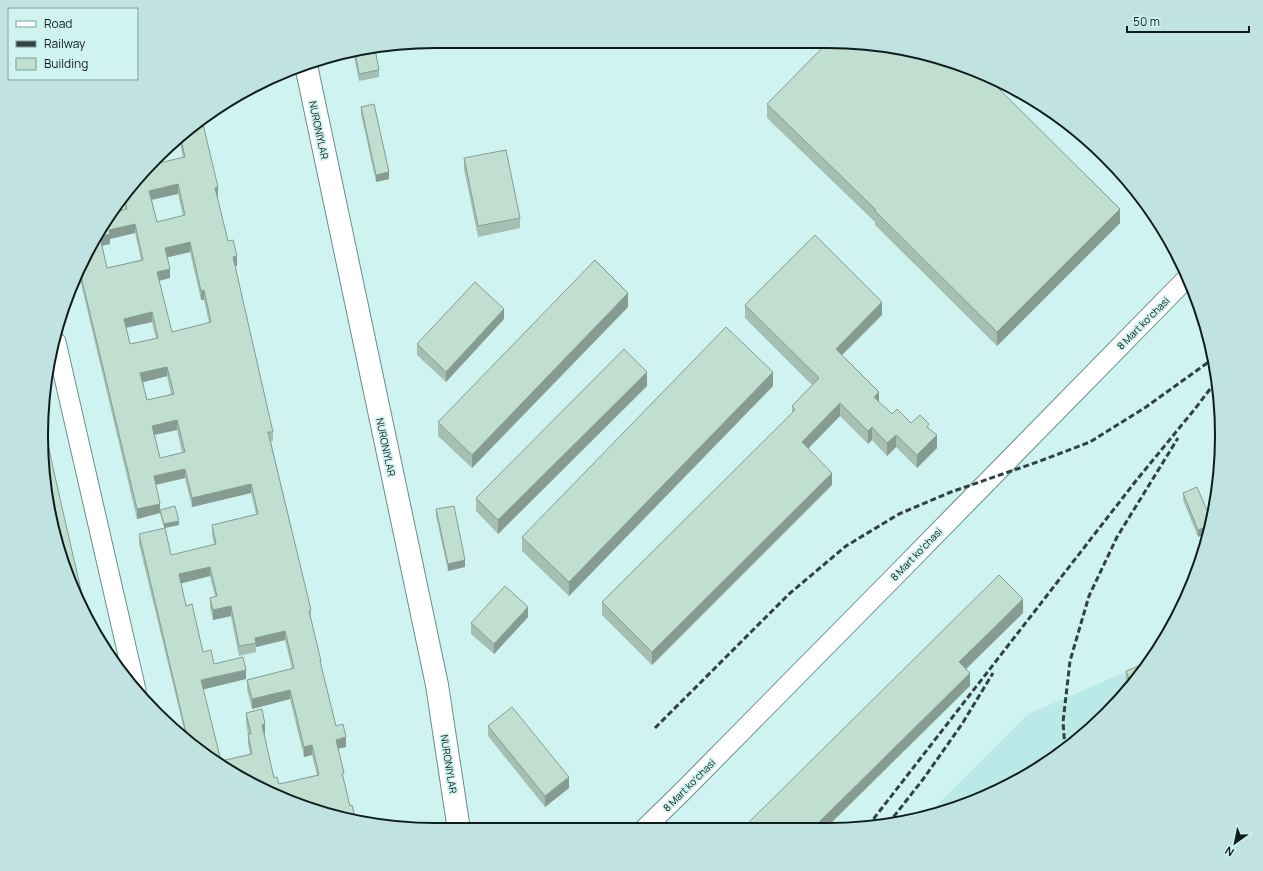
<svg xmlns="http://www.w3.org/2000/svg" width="1263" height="871" viewBox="0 0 1263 871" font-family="Manrope,sans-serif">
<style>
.built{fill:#bbe9e7}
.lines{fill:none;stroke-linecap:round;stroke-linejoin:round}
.street-casing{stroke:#6a8d8b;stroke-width:21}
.secondary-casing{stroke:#6a8d8b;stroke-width:24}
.street{stroke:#fff;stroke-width:19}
.secondary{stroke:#fff;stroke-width:22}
.rail{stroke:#314241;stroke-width:3;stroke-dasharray:6 3;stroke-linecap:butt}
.wall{fill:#a5c0b3;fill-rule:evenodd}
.shaded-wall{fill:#869c92}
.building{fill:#c0dfd0;stroke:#869c92;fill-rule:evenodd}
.labels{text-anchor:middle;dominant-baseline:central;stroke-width:3.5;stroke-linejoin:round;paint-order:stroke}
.street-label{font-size:10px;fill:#0f1c1c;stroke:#cff3f1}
.rim{fill:none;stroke:#0f1c1c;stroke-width:2}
</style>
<rect width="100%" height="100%" fill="#cff3f1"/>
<!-- built -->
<path class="built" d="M1149 662 1106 715 1047 763 1002 789 927 815 1028 714Z"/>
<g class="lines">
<!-- street casing -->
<g class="street-casing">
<path id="street" d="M56 342 136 690
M643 830 683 791 896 575 1188 277"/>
</g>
<!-- secondary casing -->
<g class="secondary-casing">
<path id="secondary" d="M306 65 437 685 459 830"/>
</g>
<!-- street -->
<use href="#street" class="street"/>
<!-- secondary -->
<use href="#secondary" class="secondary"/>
<!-- rail -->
<path class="rail" d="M655 728 789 594 846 546 899 514 951 492 1040 461 1090 442 1146 407 1214 358
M1065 748 1063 722 1070 661 1089 596 1117 537 1178 438
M888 824 924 778 962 724 993 673
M868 826 1135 482 1194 410 1217 380"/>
</g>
<!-- wall -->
<path class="wall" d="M375 49 379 70V77L359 81 353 52Z
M904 49 995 79 992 82 1120 223 997 346 875 225V222L767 118V104Z
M361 107 389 179 376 182 361 114Z
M202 120 218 196 217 197 228 241 237 266H235L273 432V441L271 442 311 610V619L321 667 336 726 346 747 338 749 344 779 350 806 356 822 284 800 216 763 186 738 139 544V534L171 555 214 545 212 534V525L256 514 251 493 192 507 185 478 156 485 160 510 179 525 164 528 160 513 137 519 78 271 94 238 125 209 123 198 139 176 183 157 179 140ZM178 194 183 216 157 222 152 200ZM135 233 141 260 107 268 102 246 110 244V239ZM190 252 201 300H204L209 323 172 332 159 281 170 278 168 257ZM152 322 156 338 130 344 126 328ZM167 376 171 394 147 400 143 382ZM177 430 182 453 160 458 155 435ZM210 576 215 597 210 598V607L213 620 231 616 239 656 256 652V647L285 640 292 669 247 680V689L252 709 290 699 304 757 312 755 317 775 279 784 274 778 264 734H265L246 713V723L248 734V744L250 754 221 761 203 689 246 679 214 664 203 652 186 606 181 583Z
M464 158 520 218V228L478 237 464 169Z
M745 305 882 315 842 355 879 402 892 414 911 423 929 428 937 448 917 468 896 447 887 456 872 440 868 444 840 416 808 448 832 485 652 665 602 615V602L792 413V406L812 385 745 318Z
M628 307 472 468 438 436V422Z
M504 319 446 382 417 355V344Z
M647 386 498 534 476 511V498Z
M773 386 569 596 522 551V537Z
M1183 493 1212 522 1198 537 1183 500Z
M436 509 465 567 448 571 436 516Z
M528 617 494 654 471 634V623Z
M1149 662 1128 688 1126 684V671Z
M488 726 569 788 545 807 488 736Z"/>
<!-- shaded-wall -->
<path class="shaded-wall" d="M985 76 995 79 985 89Z
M389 172V179L376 182V175Z
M178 184V194L149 200V191Z
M218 187V196L215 197V188Z
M1120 209V223L997 346V332Z
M135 224V233L110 239V244L100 246V237L109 230Z
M190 242V252L165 258V248Z
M237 256V266L233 267V257Z
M170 269V278L157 281V272Z
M204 290V300H201V291Z
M628 293V307L472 468V455Z
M882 302V315L836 361V349Z
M504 309V319L446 382V372Z
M152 312V322L124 328V319Z
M167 367V376L140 383V373Z
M647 372V386L498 534V520Z
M773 372V386L569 596V582Z
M879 392V405L874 397Z
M840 403V416L802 455V442Z
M177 420V430L152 435V426Z
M872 427V440L868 444V431Z
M896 435V447L887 456V443Z
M937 435V448L917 468V455Z
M185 469V478L154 485V476Z
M832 473V485L652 665V652Z
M251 484V493L192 507V498Z
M160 504V513L137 519V509Z
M179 521V525L164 528V524Z
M1211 525 1208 533 1198 537V530Z
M465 560V567L448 571V564Z
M210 567V576L179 584V574Z
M1023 599V613L959 676V662Z
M231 606V616L213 620V610Z
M528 607V617L494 654V644Z
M285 631V640L256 647 255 638Z
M246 670V679L201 690V680Z
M970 673V686L824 830H811Z
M290 690V699L252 709V699Z
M265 724V734H262V725Z
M346 737V747L336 749V740Z
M312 745V755L304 757V747Z
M569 777V788L545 807V796Z
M261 781V787L252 783Z"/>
<!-- building -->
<path class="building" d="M829 41 904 49 987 77 1120 209 997 332 875 211 876 210 767 104Z
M375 49 379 70 359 74 355 52Z
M374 104 389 172 376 175 361 107Z
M202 120 218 187 215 188 228 241 233 240 237 256 233 257 273 432H268L311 610 309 611 321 661H320L336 726 343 724 346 737 336 740 344 773H342L350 806 352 805 356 822 284 800 263 788 261 781 252 783 216 763 188 741 139 534 165 528 171 555 216 544 212 525 258 514 251 484 192 498 185 469 154 476 160 504 137 509 79 268 94 238 112 212 127 209 124 196 139 176 150 165 185 157 181 139ZM178 184 185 215 157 222 149 191ZM135 224 143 260 107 268 100 237 110 234 109 230ZM190 242 201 291 204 290 211 322 172 332 157 272 170 269 165 248ZM152 312 158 338 130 344 124 319ZM167 367 174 394 147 400 140 373ZM177 420 185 452 160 458 152 426ZM210 567 217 596 210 598 213 610 231 606 239 646 256 643 255 638 285 631 294 668 247 680 252 699 290 690 304 747 312 745 319 775 279 784 277 777 274 778 262 725 265 724 262 709 246 713 251 734H248L252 754 221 761 201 680 246 670 243 657 214 664 211 650 203 652 192 604 186 606 179 574Z
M506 150 520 218 478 226 464 158Z
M815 235 882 302 836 349 879 392 874 397 892 414 897 409 911 423 920 415 929 424 927 427 937 435 917 455 896 435 887 443 872 427 868 431 840 403 802 442 832 473 652 652 602 602 795 410 792 406 819 378 745 305Z
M595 260 628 293 472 455 438 422Z
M475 282 504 309 446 372 417 344Z
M726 327 773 372 569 582 522 537Z
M624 349 647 372 498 520 476 498Z
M42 417 56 481 88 621 82 610 49 512 41 436Z
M1197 487 1212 522 1211 525 1198 530 1183 493Z
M175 506 179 521 164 524 160 510Z
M454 506 465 560 448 564 436 509Z
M999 575 1023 599 959 662 970 673 811 830H741Z
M505 586 528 607 494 644 471 623Z
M1149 662 1131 684 1126 671Z
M512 707 569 777 545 796 488 726Z"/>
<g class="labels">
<!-- street labels -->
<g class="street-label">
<text transform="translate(319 130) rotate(78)">NURONIYLAR</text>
<text transform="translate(1143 323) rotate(-45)">8 Mart koʻchasi</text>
<text transform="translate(386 447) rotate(78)">NURONIYLAR</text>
<text transform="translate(916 554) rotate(-46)">8 Mart koʻchasi</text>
<text transform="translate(449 764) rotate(81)">NURONIYLAR</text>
<text transform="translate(689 785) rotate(-45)">8 Mart koʻchasi</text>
</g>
</g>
<!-- crop -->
<path d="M0 0H1263V871H0ZM435 48H828A387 387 0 0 1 1215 435V436A387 387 0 0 1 828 823H435A387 387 0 0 1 48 436V435A387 387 0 0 1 435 48Z" fill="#c0e2e0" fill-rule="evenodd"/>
<path class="rim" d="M435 48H828A387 387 0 0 1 1215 435V436A387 387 0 0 1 828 823H435A387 387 0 0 1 48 436V435A387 387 0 0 1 435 48Z"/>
<!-- legend -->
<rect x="8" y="8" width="130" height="72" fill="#cff3f1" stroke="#829d9c"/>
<rect x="16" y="21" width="20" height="6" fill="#ffffff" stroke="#829d9c"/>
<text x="44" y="28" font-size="12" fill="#0f1c1c">Road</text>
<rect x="16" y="41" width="20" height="6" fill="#314241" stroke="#829d9c"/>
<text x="44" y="48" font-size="12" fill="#0f1c1c">Railway</text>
<rect x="16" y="58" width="20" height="12" fill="#c0dfd0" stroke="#829d9c"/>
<text x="44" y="68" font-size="12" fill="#0f1c1c">Building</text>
<!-- north arrow -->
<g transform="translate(1235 843) rotate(213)" stroke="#cff3f1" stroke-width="3" paint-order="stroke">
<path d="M0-3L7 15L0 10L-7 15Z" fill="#0f1c1c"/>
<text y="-6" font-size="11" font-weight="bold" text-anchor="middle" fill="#0f1c1c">N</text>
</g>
<!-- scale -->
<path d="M1127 26v6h122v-6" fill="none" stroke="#0f1c1c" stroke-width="2"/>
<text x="1133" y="26" font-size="12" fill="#0f1c1c" stroke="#cff3f1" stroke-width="3" paint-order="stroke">50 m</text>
</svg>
